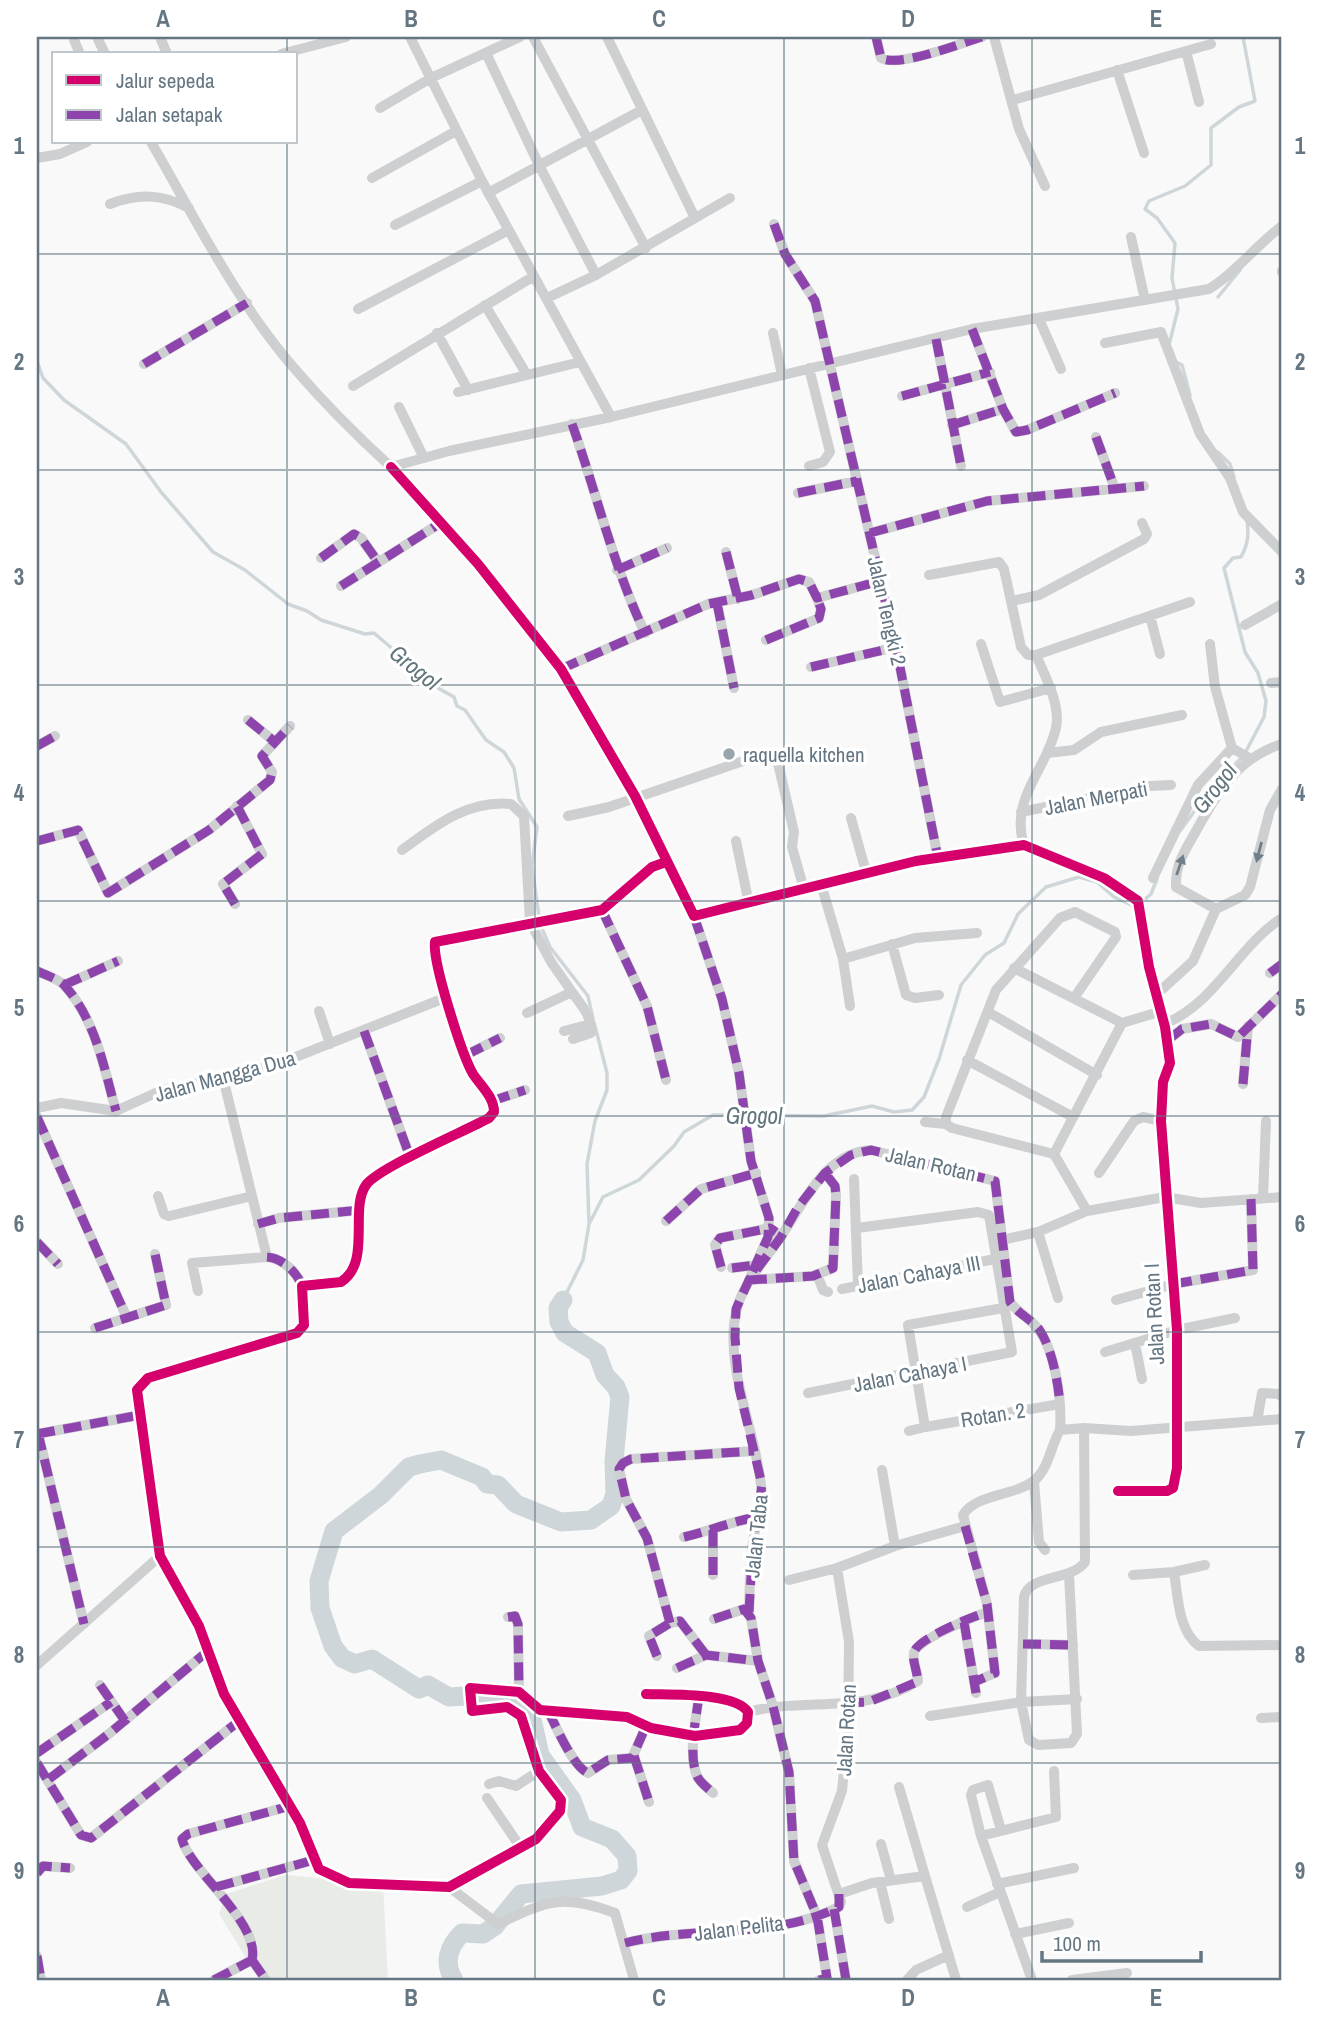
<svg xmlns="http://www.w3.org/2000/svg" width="1319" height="2017" viewBox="0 0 1319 2017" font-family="'Archivo Narrow',sans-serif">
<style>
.green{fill:#e8ebe6}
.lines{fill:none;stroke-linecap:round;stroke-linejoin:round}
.stream{stroke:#ced6d9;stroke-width:3.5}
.river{stroke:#ced6d9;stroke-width:19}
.minor{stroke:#cecfd0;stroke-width:10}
.quiet{stroke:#8e44ad;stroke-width:9;stroke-dasharray:18 9;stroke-linecap:butt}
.cycleway-casing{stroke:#fff;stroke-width:15}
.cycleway{stroke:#d6006c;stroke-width:10}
.oneway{fill:#707f8b}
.grid{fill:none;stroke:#657683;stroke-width:2;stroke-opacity:0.55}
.poi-dot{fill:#99a4ac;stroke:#fff;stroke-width:2.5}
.labels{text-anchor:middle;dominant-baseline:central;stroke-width:7;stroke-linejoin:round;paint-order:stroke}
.street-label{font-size:21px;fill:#657683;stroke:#fff}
.poi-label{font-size:21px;fill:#657683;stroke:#fff;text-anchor:start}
.water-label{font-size:23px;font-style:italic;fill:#60757c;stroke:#fff}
.neatline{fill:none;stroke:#657683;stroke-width:2.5}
.grid-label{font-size:23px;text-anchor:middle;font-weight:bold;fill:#657683}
</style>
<rect width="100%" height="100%" fill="#f9f9f9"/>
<!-- green -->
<path class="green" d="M285 1875 383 1884 388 1980H260L219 1914 226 1894Z"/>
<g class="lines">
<!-- stream -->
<path class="stream" d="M1218 297 1240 270
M1169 345 1178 309 1172 278 1175 243 1157 218 1145 209 1149 201 1185 186 1211 165V128L1239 107 1255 101 1243 37
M37 361 43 378 64 400 126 444 161 492 213 552 245 570 288 604 307 611 321 620 365 634 374 633 416 669 422 679 454 697 457 706 465 710 486 740 504 752 514 768 519 799 537 827 532 866 540 924 550 947 588 996 593 1019
M1174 361 1182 365 1190 395
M1218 452 1230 464 1234 477
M1180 831 1206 795 1244 755 1264 717 1266 701 1258 673 1245 652 1224 568 1233 558 1241 557C1248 544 1249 535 1247 521
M589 1224 603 1197 639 1180 674 1146 684 1132 713 1115 824 1116 872 1106 894 1112 912 1110 924 1097 939 1059 961 985 985 955 1004 943 1018 914 1046 887 1079 877 1097 882 1114 897 1136 907 1151 894 1157 879
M563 1300 583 1260 589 1224 587 1164 595 1121 607 1090V1073L595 1026"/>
<!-- river -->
<path class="river" d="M454 1980C443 1963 448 1947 462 1933L483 1934 495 1926 521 1894 602 1886 621 1880 628 1871 627 1856 612 1839 582 1827 572 1800 540 1755 532 1719 523 1708 502 1699 482 1701 464 1696 449 1697 428 1685 419 1689 372 1659 355 1664 342 1658 333 1646 320 1608 319 1581 334 1531 381 1495 409 1467 420 1464 441 1460 482 1477 487 1484 498 1485 516 1504 561 1522 591 1520 611 1506 615 1494 614 1461 620 1397 616 1387 605 1375 597 1353 565 1333 559 1322 558 1308 563 1300"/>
<!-- minor -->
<path class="minor" d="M97 37 105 54
M160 37 167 54
M410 37 482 181 611 417
M533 37 646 248
M607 37 695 218
M876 37 881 58C899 68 961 43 982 37
M994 37 1019 129 1045 186
M74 40 80 54
M1186 51 1199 102
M486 53 539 165 596 275
M281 54 346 37
M1117 70 1144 153
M1013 100 1211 44
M380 108 431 78 520 37
M151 142C195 218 236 301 294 368 324 403 357 436 391 467L449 451 611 417 972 329 1209 289C1237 272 1256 245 1282 226
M37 158 60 154 87 142
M372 178 456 131
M488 193 642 110
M110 204C139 193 162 194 189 208
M774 224 785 254 815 301 896 647 938 858
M395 225 482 181
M1131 237 1145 300
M1282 272V271
M547 298 596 275 730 198
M485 305 527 375
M358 309 509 230
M1039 319 1061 369
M972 329 1003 409 1016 432 1027 430 1115 393
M437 333 468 390
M773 333 782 375
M936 339 961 466
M1105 343 1161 332 1200 434 1230 478 1243 512 1282 552
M144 364 247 303
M809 368 830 452 823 462 809 466
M353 386 534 276
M458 392 580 362
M902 396 990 372
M399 407 424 458
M572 424C597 494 613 566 645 633
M952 425 1003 409
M1096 437 1115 489
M391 467 478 564 561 669 635 796 694 916 916 861 1024 845 1104 878 1138 901 1149 967 1165 1027 1170 1063 1163 1082 1161 1121 1177 1330V1468L1173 1488 1167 1491H1118
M798 493 857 481
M870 533 987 501 1144 486
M726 552 738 599
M321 558 354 534 361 538 378 562
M617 570 667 548
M929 575 999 562 1004 569 1021 647 1028 655H1036C1045 676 1061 705 1056 728 1047 769 1009 799 1024 845
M341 586 442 522
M1012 601 1039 595 1144 539 1147 534 1142 523
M717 603 734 688
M1150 616 1160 654
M1245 625 1282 604
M766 640 819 618 821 609 817 598
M981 644 1000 702 1051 688
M1210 644 1215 687 1232 748
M1036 655 1190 602
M811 667 896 647
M561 669 708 604 752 595 799 579 809 582 817 598 880 581
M1271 683 1282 682
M248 720 275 742
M37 746 55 736
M1232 748 1251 759
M1047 753 1074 750 1101 732 1182 715
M778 763 794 832 792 847 804 889
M1021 812 1150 786 1171 785
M568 816 609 807 746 760
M851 818 866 872
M37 841 78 830 108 893 209 830 270 780 272 772 262 756 290 726
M736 841 749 904
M402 850C436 825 467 800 511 804L524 816 530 922 551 962 572 992 527 1013
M1153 878 1198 785 1232 748
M821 884 843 959 915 938 977 933
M235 904 223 884 262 854 237 806
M1216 909 1176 887C1175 864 1185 851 1196 831 1217 793 1238 757 1282 744
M602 910 647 1006 666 1080
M694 916 722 999 739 1073 751 1161 769 1218 768 1237 749 1280 813 1276 833 1268 836 1195 835 1186 825 1173
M892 944 906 995 915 998 939 995
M843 959 850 1006
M1014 968 1122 1023 1162 1011
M37 971C45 975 59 979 65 986 96 1021 104 1068 116 1111
M1270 973 1282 964
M64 985 118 961
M572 992C580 1004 593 1017 591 1033L573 1039
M1157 994 1193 961 1216 909 1245 895 1250 887 1270 810 1282 789
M319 1011 330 1044
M988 1012 1097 1075
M1164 1024C1214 1005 1238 946 1282 918
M364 1031 410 1157
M564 1031 591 1024
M1168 1040 1182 1029 1211 1024 1238 1037 1282 994
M466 1055 500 1038
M967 1060 1073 1117
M223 1078 267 1257
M1243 1084 1248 1026
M492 1101 525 1090
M37 1108 61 1103 116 1111 162 1090 244 1074 293 1058 447 997
M37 1117 127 1318
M925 1122 946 1124
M1054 1154 952 1128 946 1124V1117L996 990 1060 918 1075 912 1115 932 1116 937 1074 998
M1099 1173 1134 1121 1143 1117 1161 1121
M854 1179 858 1286
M158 1196 164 1214 169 1216 252 1196
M1263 1198 1266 1121
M1087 1211 1054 1154 1122 1023
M666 1221 701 1189 756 1173
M258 1224 279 1218 361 1210
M1038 1232 1058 1298
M1002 1240 1038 1232 1087 1211 1165 1197 1201 1203 1282 1197
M37 1242 58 1264
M721 1267 715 1245 720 1238 770 1228 781 1237
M732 1268 756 1265
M817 1274 823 1290 828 1292
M842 1289 995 1259
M198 1291 192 1263 267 1257C282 1258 297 1272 302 1286
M1116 1300 1174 1284 1253 1270 1251 1199
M1003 1308 908 1325 925 1427 1060 1404
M95 1328 166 1305 155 1254
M1135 1343 1142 1379
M1105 1352 1177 1330 1235 1318
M808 1393 1012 1352 989 1215 978 1212 857 1228
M1257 1421 1262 1393 1279 1394 1282 1397
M909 1431 925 1427
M38 1433 84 1624
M37 1434 140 1415
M882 1470 895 1546
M1034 1482 1039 1542 1045 1550
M713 1530V1575
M684 1537C710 1531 732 1521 758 1517
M1174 1572 1205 1565
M1069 1574 1077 1734 1071 1743 1038 1745 1029 1740 1021 1702 1024 1597C1029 1574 1072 1581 1085 1562L1084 1428
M1133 1575 1174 1572C1178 1596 1178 1631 1199 1646L1282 1645
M789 1580 837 1568
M749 1612C750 1589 749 1566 753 1543 755 1524 764 1504 761 1485 756 1432 724 1366 736 1312 742 1284 764 1262 779 1239 803 1206 823 1153 871 1150L995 1181 1010 1302C1018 1313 1031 1319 1038 1329 1056 1352 1062 1403 1060 1430L1084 1428 1131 1431 1282 1419
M508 1617 515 1616 518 1624 519 1692
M714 1619 744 1609 751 1618 758 1661 773 1706 789 1772 794 1861 817 1916 827 1978 819 1980
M964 1622 976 1693
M670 1623 647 1538 626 1499 619 1469 623 1463 631 1459 754 1451
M1023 1644 1073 1645
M657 1656 649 1636 670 1623 680 1621 706 1655
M37 1665 160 1556
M677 1668 706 1655 758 1661
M974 1682 995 1673 987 1604 963 1515C976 1493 1018 1496 1036 1479 1049 1467 1051 1445 1060 1430
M100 1685 125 1721
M646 1694C669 1695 735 1692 748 1712L747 1723 740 1730 695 1736 651 1728 627 1717 540 1710 519 1692 470 1688 472 1711 507 1707 521 1716 539 1771 561 1800 560 1811 536 1839 449 1887 349 1883 319 1869 300 1823 224 1694 199 1626 160 1556 137 1390 148 1378 297 1333 304 1325 302 1286 341 1282C372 1262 349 1209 366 1185 378 1168 465 1131 489 1118L494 1112C494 1097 481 1086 473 1074 462 1055 432 961 435 942L602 910 652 867 666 862
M699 1696C696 1719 688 1754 697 1776 700 1783 708 1788 713 1793
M548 1711C556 1726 573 1767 588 1773L608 1760 632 1758 646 1726
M748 1712C807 1697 864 1715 918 1681 918 1673 912 1661 914 1653 916 1640 975 1616 988 1612
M930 1716 1021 1702 1077 1699
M1261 1718 1282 1717
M37 1753 111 1702
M634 1756 649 1802
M37 1763 81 1835 91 1838 239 1721
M49 1779 110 1733 209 1650
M489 1784 499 1781 516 1786 539 1771
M899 1787 925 1876
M487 1798 521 1848
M1001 1830 988 1785 973 1790 971 1795 981 1836 1032 1980
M981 1836 1056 1817 1054 1771
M881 1844 891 1880
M37 1873 43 1866 70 1868
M880 1882 889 1919
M997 1884 1074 1868
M216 1887 314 1860
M449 1887 498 1924C547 1901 562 1893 615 1913L634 1980
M839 1894 872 1883 925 1876 956 1980
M967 1907 1000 1892
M834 1909 846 1980
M1015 1934 1069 1923
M625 1943C694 1925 773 1940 839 1907L841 1902 822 1845 842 1791 848 1730 849 1642 837 1568 895 1546 965 1526
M37 1956 41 1980
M252 1960C261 1923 189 1870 182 1839L188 1834 290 1806
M252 1960 266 1980
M214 1980 252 1960
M907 1980 916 1970 949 1955
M1072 1980 1127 1973"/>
<!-- quiet -->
<path class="quiet" d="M876 37 881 58C899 68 961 43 982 37
M774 224 785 254 815 301 896 647 938 858
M972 329 1003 409 1016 432 1027 430 1115 393
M936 339 961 466
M144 364 247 303
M902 396 990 372
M572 424C597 494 613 566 645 633
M952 425 1003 409
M1096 437 1115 489
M798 493 857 481
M870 533 987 501 1144 486
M726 552 738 599
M321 558 354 534 361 538 378 562
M617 570 667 548
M341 586 442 522
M717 603 734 688
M766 640 819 618 821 609 817 598
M811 667 896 647
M561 669 708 604 752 595 799 579 809 582 817 598 880 581
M248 720 275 742
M37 746 55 736
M37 841 78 830 108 893 209 830 270 780 272 772 262 756 290 726
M235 904 223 884 262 854 237 806
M602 910 647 1006 666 1080
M694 916 722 999 739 1073 751 1161 769 1218 768 1237 749 1280 813 1276 833 1268 836 1195 835 1186 825 1173
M37 971C45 975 59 979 65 986 96 1021 104 1068 116 1111
M1270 973 1282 964
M64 985 118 961
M364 1031 410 1157
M1168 1040 1182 1029 1211 1024 1238 1037 1282 994
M466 1055 500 1038
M1243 1084 1248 1026
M492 1101 525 1090
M37 1117 127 1318
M666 1221 701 1189 756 1173
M258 1224 279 1218 361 1210
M37 1242 58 1264
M267 1257C282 1258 297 1272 302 1286
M721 1267 715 1245 720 1238 770 1228 776 1232
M732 1268 756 1265
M1174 1284 1253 1270 1251 1199
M95 1328 166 1305 155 1254
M38 1433 84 1624
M37 1434 140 1415
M965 1526 987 1604 995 1673 974 1682
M713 1530V1575
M684 1537C710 1531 732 1521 758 1517
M749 1612 753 1543 762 1485 739 1388 735 1337 736 1309 749 1280 781 1237 798 1207 825 1173 851 1155 871 1150 995 1181 1010 1302C1018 1314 1031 1319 1039 1329 1052 1348 1058 1382 1060 1404
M508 1617 515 1616 518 1624 519 1692 522 1695
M714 1619 744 1609 751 1618 758 1661 773 1706 789 1772 794 1861 817 1916 827 1978 819 1980
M964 1622 976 1693
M670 1623 647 1538 626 1499 619 1469 623 1463 631 1459 754 1451
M1023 1644 1073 1645
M657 1656 649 1636 670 1623 680 1621 706 1655
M677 1668 706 1655 758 1661
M100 1685 125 1721
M699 1696C696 1719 688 1754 697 1776 700 1783 708 1788 713 1793
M846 1703 869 1702 917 1682C919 1673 910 1658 915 1650 922 1637 973 1616 988 1612
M548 1711C556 1726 573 1767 588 1773L608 1760 632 1758 646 1726
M37 1753 111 1702
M634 1756 649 1802
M37 1763 81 1835 91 1838 239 1721
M49 1779 110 1733 209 1650
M37 1873 43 1866 70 1868
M216 1887 314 1860
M834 1909 846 1980
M625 1943C694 1925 773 1940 839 1907V1894
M37 1956 41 1980
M252 1960C261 1923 189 1870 182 1839L188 1834 290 1806
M252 1960 266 1980
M214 1980 252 1960"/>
<!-- cycleway casing -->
<g class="cycleway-casing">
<path id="cycleway" d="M391 467 478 564 561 669 635 796 694 916 916 861 1024 845 1104 878 1138 901 1149 967 1165 1027 1170 1063 1163 1082 1161 1121 1177 1330V1468L1173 1488 1167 1491H1118
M646 1694C669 1695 735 1692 748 1712L747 1723 740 1730 695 1736 651 1728 627 1717 540 1710 519 1692 470 1688 472 1711 507 1707 521 1716 539 1771 561 1800 560 1811 536 1839 449 1887 349 1883 319 1869 300 1823 224 1694 199 1626 160 1556 137 1390 148 1378 297 1333 304 1325 302 1286 341 1282C372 1262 349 1209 366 1185 378 1168 465 1131 489 1118L494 1112C494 1097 481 1086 473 1074 462 1055 432 961 435 942L602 910 652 867 666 862"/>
</g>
<!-- cycleway -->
<use href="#cycleway" class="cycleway"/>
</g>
<!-- one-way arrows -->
<defs><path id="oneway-solid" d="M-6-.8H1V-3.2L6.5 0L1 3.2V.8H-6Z" transform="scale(1.75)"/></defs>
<g class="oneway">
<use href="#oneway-solid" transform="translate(1259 852) rotate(104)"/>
<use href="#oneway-solid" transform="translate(1180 865) rotate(-71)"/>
</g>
<!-- grid -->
<path class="grid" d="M287 37V54M535 37V1980M784 37V1980M1032 37V1980M287 142V1980M37 254H1282M37 470H1282M37 685H1282M37 901H1282M37 1116H1282M37 1332H1282M37 1547H1282M37 1763H1282"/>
<!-- markers -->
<circle class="poi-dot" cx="729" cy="754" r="7"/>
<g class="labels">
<!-- street labels -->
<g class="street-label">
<text transform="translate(887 611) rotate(77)">Jalan Tengki 2</text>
<text transform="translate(1096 798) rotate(-11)">Jalan Merpati</text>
<text transform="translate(225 1076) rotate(-15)">Jalan Mangga Dua</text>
<text transform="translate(931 1164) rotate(13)">Jalan Rotan</text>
<text transform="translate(919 1274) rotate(-11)">Jalan Cahaya III</text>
<text transform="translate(1154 1314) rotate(-93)">Jalan Rotan I</text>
<text transform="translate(910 1374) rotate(-11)">Jalan Cahaya I</text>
<text transform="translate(993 1415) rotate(-9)">Rotan. 2</text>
<text transform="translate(756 1536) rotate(-84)">Jalan Taba</text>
<text transform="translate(846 1730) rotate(-87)">Jalan Rotan</text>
<text transform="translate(739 1928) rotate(-7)">Jalan Pelita</text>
</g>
<!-- poi labels -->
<g class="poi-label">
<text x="743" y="754">raquella kitchen</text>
</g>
<!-- water labels -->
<g class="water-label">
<text transform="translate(415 667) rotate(39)">Grogol</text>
<text transform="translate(1214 788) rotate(-52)">Grogol</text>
<text x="754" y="1115">Grogol</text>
</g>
</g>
<!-- border -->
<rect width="1319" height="2017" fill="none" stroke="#ffffff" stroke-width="77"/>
<!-- legend -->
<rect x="52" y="52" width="245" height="91" fill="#ffffff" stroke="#c1c8cd" stroke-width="2"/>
<rect x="66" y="75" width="35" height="10" fill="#d6006c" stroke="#c1c8cd" stroke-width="2"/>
<text x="116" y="88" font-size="21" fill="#657683">Jalur sepeda</text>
<rect x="66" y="110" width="35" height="10" fill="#8e44ad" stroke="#c1c8cd" stroke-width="2"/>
<text x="116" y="122" font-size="21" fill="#657683">Jalan setapak</text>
<!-- scale -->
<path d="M1042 1951v10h159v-10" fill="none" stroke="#657683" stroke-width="3.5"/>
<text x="1053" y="1951" font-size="21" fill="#657683" stroke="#ffffff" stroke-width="5" paint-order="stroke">100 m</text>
<rect x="38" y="38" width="1242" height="1941" class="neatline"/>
<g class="grid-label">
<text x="163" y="27">A</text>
<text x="411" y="27">B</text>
<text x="659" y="27">C</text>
<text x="908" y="27">D</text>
<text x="1156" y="27">E</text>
<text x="19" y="154">1</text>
<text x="1300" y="154">1</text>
<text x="19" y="370">2</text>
<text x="1300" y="370">2</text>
<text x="19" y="585">3</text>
<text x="1300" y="585">3</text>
<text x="19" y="801">4</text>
<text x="1300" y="801">4</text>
<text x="19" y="1016">5</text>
<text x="1300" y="1016">5</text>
<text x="19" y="1232">6</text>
<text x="1300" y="1232">6</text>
<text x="19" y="1448">7</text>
<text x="1300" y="1448">7</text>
<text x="19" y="1663">8</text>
<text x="1300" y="1663">8</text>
<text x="19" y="1879">9</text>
<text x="1300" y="1879">9</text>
<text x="163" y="2006">A</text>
<text x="411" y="2006">B</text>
<text x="659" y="2006">C</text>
<text x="908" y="2006">D</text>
<text x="1156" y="2006">E</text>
</g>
</svg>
